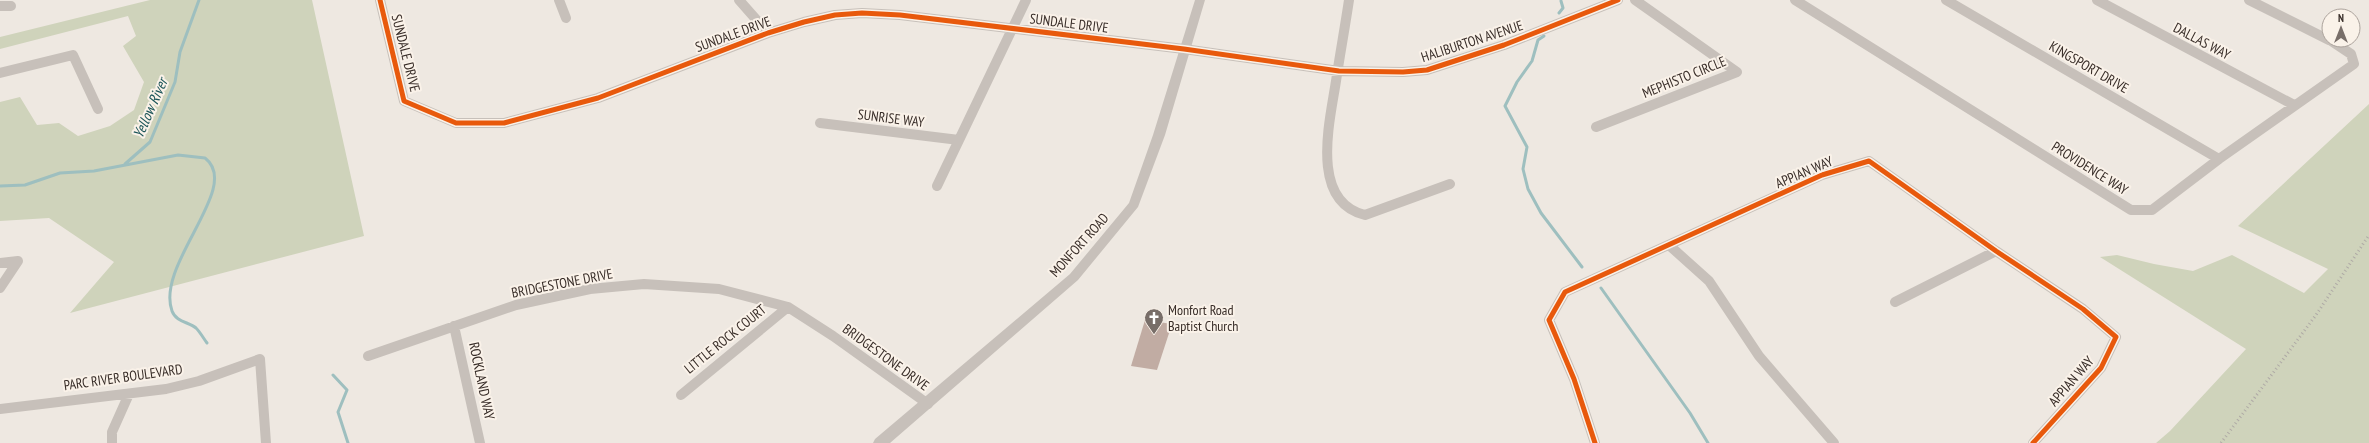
<svg xmlns="http://www.w3.org/2000/svg" width="2369" height="443" viewBox="0 0 2369 443" font-family="'PT Sans Narrow',sans-serif">
<style>
.green{fill:#cfd3bb}
.lines{fill:none;stroke-linecap:round;stroke-linejoin:round}
.stream{stroke:#9ebfbf;stroke-width:3}
.building{fill:#c1aca3}
.minor{stroke:#c7c0ba;stroke-width:10}
.tertiary{fill:#c7c0ba;fill-rule:evenodd}
.rail{stroke:#aea9a5;stroke-width:3;stroke-dasharray:1 3;stroke-linecap:butt}
.cycleway-casing{stroke:#faf2e9;stroke-width:8}
.cycleway{stroke:#e8590c;stroke-width:5}
.labels{text-anchor:middle;dominant-baseline:central;stroke-width:4;stroke-linejoin:round;paint-order:stroke}
.street-label{font-size:14px;fill:#382d28;stroke:#faf2e9}
.poi-label{font-size:14px;fill:#382d28;stroke:#faf2e9;text-anchor:start}
.water-label{font-size:15px;font-style:italic;fill:#1d565a;stroke:#faf2e9}
</style>
<rect width="100%" height="100%" fill="#eee8e1"/>
<!-- green -->
<path class="green" d="M150 0H312L364 236 70 313 114 262 49 218 0 221V102L20 97 37 125 59 123 78 136 110 126 134 110 144 82 123 46 136 36 128 16 0 49V37Z
M2369 104V443H2156L2170 431 2246 349 2100 257 2117 255 2154 264 2193 271 2232 255 2304 293 2328 269 2238 226Z"/>
<g class="lines">
<!-- stream -->
<path class="stream" d="M1559 13 1563 8 1561 1
M1544 36 1538 40 1532 61 1517 82 1505 106 1527 147 1523 169 1528 189 1541 213 1582 267
M125 164 150 142 175 82 180 52 199 0
M0 186 25 185 60 173 94 171 178 155 205 158C243 187 155 264 172 311 176 322 189 322 196 328 200 332 204 339 207 343
M1601 288 1690 413 1708 443
M333 375 347 390 338 412 348 443"/>
</g>
<!-- building -->
<path class="building" d="M1145 320 1172 324 1157 370 1131 366Z"/>
<g class="lines">
<!-- minor -->
<path class="minor" d="M380 0 404 101 456 123H504L598 98 768 33 804 22 835 15 862 13 900 15 1184 49 1339 71 1403 72 1427 70 1504 45 1618 0
M559 0 566 18
M739 0 768 33
M1349 0C1345 27 1340 54 1336 81 1330 121 1309 201 1365 215L1450 184
M1795 0 2131 210H2152L2219 159 2354 64 2351 54 2330 40
M1946 0 2219 159
M2097 0 2294 105
M2249 0 2329 40
M0 6H11
M0 73 73 55 98 109
M820 123 959 140
M1596 127 1737 72 1635 0
M937 186 1026 0
M1670 246 1709 281 1759 356 1834 443
M0 263 18 261 0 288
M1895 302 1996 251
M454 326 480 443
M368 356 516 305 590 289 644 284 719 289 788 307 833 336 928 404
M681 395 788 307
M0 409 166 389 199 381 260 359 266 443
M112 443V432L129 394
M1595 443 1574 379 1549 320 1565 292 1822 175 1869 161 1996 251 2083 309 2116 337 2101 368 2033 443"/>
<!-- tertiary -->
<path class="tertiary" d="M1195 0H1205L1165 135 1138 207 1078 280 890 443H873L875 439 1070 274 1129 203 1153 135Z"/>
<!-- rail -->
<path class="rail" d="M2221 443 2316 315 2369 235"/>
<!-- cycleway casing -->
<g class="cycleway-casing">
<path id="cycleway" d="M380 0 404 101 456 123H504L598 98 768 33 804 22 835 15 862 13 900 15 1184 49 1339 71 1403 72 1427 70 1504 45 1618 0
M1595 443 1574 379 1549 320 1565 292 1822 175 1869 161 1996 251 2083 309 2116 337 2101 368 2033 443"/>
</g>
<!-- cycleway -->
<use href="#cycleway" class="cycleway"/>
</g>
<!-- icons -->
<defs>
<g id="church-pin" transform="scale(1)"><path d="M0 17L-7.5 6A9.5 9.5 0 1 1 7.5 6Z" fill="#786e69" stroke="#faf2e9"/><path d="M-1.2-6h2.4v3.5h3.3v2.4h-3.3V6h-2.4V-.1h-3.3v-2.4h3.3Z" fill="#fff"/></g>
</defs>
<g fill-rule="evenodd">
<use href="#church-pin" x="1154" y="318"/>
</g>
<g class="labels">
<!-- street labels -->
<g class="street-label">
<text transform="translate(1069 23) rotate(7)">SUNDALE DRIVE</text>
<text transform="translate(733 34) rotate(-20)">SUNDALE DRIVE</text>
<text transform="translate(1472 41) rotate(-18)">HALIBURTON AVENUE</text>
<text transform="translate(2202 41) rotate(28)">DALLAS WAY</text>
<text transform="translate(406 53) rotate(76)">SUNDALE DRIVE</text>
<text transform="translate(2089 67) rotate(30)">KINGSPORT DRIVE</text>
<text transform="translate(1684 77) rotate(-22)">MEPHISTO CIRCLE</text>
<text transform="translate(891 118) rotate(7)">SUNRISE WAY</text>
<text transform="translate(2090 168) rotate(32)">PROVIDENCE WAY</text>
<text transform="translate(1804 172) rotate(-23)">APPIAN WAY</text>
<text transform="translate(1079 245) rotate(-48)">MONFORT ROAD</text>
<text transform="translate(562 283) rotate(-11)">BRIDGESTONE DRIVE</text>
<text transform="translate(725 339) rotate(-39)">LITTLE ROCK COURT</text>
<text transform="translate(886 357) rotate(36)">BRIDGESTONE DRIVE</text>
<text transform="translate(123 377) rotate(-8)">PARC RIVER BOULEVARD</text>
<text transform="translate(482 381) rotate(78)">ROCKLAND WAY</text>
<text transform="translate(2071 381) rotate(-49)">APPIAN WAY</text>
</g>
<!-- poi labels -->
<g class="poi-label">
<text x="1168" y="310">Monfort Road<tspan x="1168" dy="16">Baptist Church</tspan></text>
</g>
<!-- water labels -->
<g class="water-label">
<text transform="translate(150 108) rotate(-66)">Yellow River</text>
</g>
</g>
<!-- north arrow -->
<g transform="translate(2341 28)"><circle r="19" fill="#faf2e9" stroke="#aca39c"/>
<path d="M0-3L7 15L0 10L-7 15Z" fill="#786e69"/>
<text y="-6" font-size="11" font-weight="bold" text-anchor="middle" fill="#382d28">N</text>
</g>
</svg>
